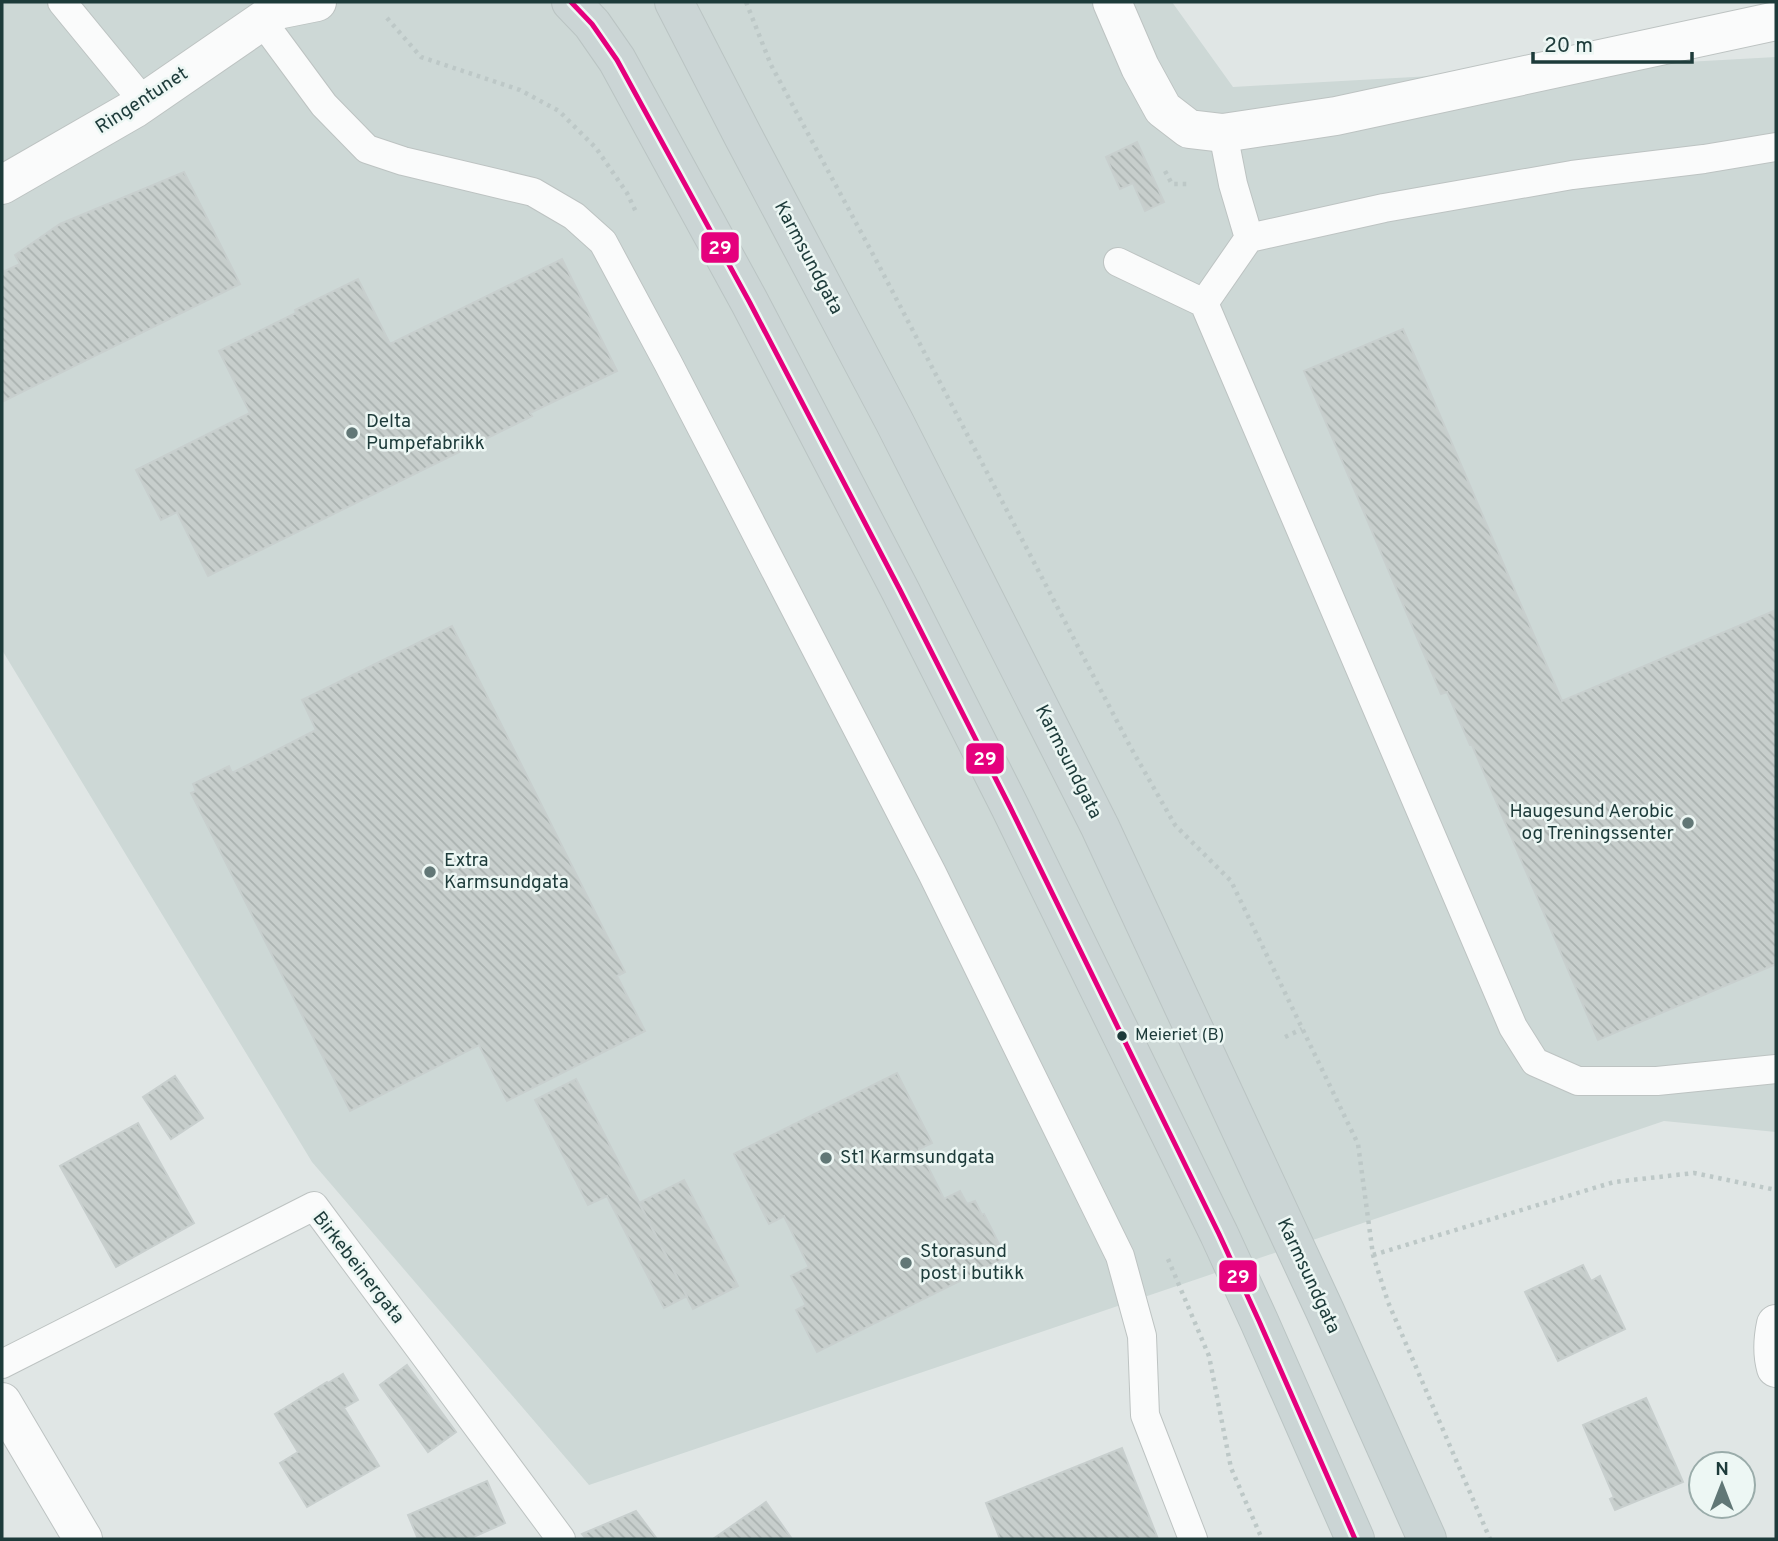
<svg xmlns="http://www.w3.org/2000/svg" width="1778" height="1541" viewBox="0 0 1778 1541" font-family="Overpass,sans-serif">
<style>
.built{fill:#cdd8d6}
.building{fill:url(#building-back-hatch);stroke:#c8cfce;stroke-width:2}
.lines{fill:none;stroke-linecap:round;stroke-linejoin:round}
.service-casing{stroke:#bdc3c2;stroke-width:30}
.minor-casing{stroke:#bdc3c2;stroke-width:40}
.primary-casing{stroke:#bac4c3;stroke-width:40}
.path{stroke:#bdc8c7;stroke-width:4.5;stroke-dasharray:3.5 5;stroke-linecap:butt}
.service{stroke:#fafbfb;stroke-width:28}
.minor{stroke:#fafbfb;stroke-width:38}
.primary{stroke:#cbd5d5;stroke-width:38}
.bus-1-casing{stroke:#edf7f4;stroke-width:10}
.bus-1{stroke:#e5007d;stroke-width:5}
.poi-dot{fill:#617776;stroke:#edf7f4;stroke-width:2.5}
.bus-dot{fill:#1d3b3a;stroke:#edf7f4;stroke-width:2.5}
.labels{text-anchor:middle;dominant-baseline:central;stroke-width:5;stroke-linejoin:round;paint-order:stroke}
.bus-label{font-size:17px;fill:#1d3b3a;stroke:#edf7f4;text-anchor:start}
.street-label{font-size:19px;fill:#1d3b3a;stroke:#edf7f4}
.poi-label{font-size:19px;fill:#1d3b3a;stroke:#edf7f4;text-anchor:start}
.line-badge{stroke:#edf7f4;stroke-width:2.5}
.badge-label{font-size:19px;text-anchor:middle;font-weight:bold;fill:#fff}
</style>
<defs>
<pattern id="building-back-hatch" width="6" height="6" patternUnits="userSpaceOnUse" patternTransform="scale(1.75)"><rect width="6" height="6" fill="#c7cecc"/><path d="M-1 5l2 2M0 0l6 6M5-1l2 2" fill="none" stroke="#aab2b0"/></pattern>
</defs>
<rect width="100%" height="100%" fill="#e0e6e5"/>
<!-- built -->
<path class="built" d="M2 2H1172L1233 87 1776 57V1132L1664 1121 589 1485 312 1162 2 650Z"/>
<!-- building -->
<path class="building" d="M1137 142 1164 202 1145 211 1133 183 1120 189 1106 157Z
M184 172 240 284 2 402V268L3 272 20 264 15 255 60 224Z
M562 259 617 371 530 413 532 416 208 576 177 512 161 520 136 470 250 413 219 351 296 313 295 310 358 279 390 344Z
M1403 329 1562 701 1776 610V964L1598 1040 1472 745H1470L1447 692 1441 694 1304 371Z
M452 626 625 972 617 976 645 1031 507 1101 479 1045 350 1111 191 793 196 791 193 784 229 766 232 773 316 730 302 700Z
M897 1073 932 1143 919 1149 944 1199 960 1191 967 1204 975 1201 982 1215 984 1214 1006 1258 817 1352 796 1310 806 1305 791 1276 809 1267 784 1216 769 1224 734 1154Z
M175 1076 203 1118 171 1139 143 1097Z
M576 1079 687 1296 664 1308 607 1196 588 1205 535 1100Z
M138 1123 194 1223 116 1267 60 1166Z
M684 1180 738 1286 693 1309 639 1203Z
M1583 1265 1591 1281 1600 1276 1625 1329 1558 1361 1525 1292Z
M407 1365 456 1432 428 1452 380 1385Z
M343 1374 358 1400 344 1408 379 1466 307 1507 280 1463 298 1452 275 1414 327 1382 328 1383Z
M1646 1398 1683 1482 1615 1510 1610 1499 1614 1497 1583 1425Z
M1122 1448 1158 1539H1000L986 1503Z
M487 1481 505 1523 469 1539H418L408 1515Z
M766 1502 792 1539H713Z
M636 1511 657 1539H586L582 1534Z"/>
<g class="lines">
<!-- service casing -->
<g class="service-casing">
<path id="service" d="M62 2 144 102
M262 21 324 105 367 149 403 161 533 192 574 216 603 242 668 363 932 873 1120 1256 1142 1336 1145 1415 1193 1539
M1223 133 1233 184 1249 238
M1776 147 1704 159 1572 175 1384 208 1249 238 1204 303 1513 1027 1535 1062 1578 1081H1657L1776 1069
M1118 262 1204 303
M2 1364 314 1206 561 1539"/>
</g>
<!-- minor casing -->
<g class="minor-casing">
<path id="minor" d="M1112 2 1140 67 1163 109 1189 129 1223 133 1336 116 1776 21
M277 10 317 2
M2 185 134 109 262 21 277 10 283 2
M1776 1324C1773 1338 1772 1354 1776 1368
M2 1402 83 1539"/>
</g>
<!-- primary casing -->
<g class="primary-casing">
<path id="primary" d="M571 2 592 24 617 60 750 303 900 590 1010 807 1219 1234 1259 1321 1355 1539
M674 2 742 134 894 421 1100 827 1325 1311 1427 1539"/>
</g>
<!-- path -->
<path class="path" d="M746 2 771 65 876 260 1131 748 1175 825 1231 881 1358 1144 1373 1255 1388 1302 1490 1539
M387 18 421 57 520 90 559 111 596 148 627 193 636 212
M1165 171 1172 184H1190
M1285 1037 1302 1029
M1373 1255 1614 1182 1694 1173 1776 1190
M1168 1259 1209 1356 1231 1468 1262 1539"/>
<!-- service -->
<use href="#service" class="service"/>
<!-- minor -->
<use href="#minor" class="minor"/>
<!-- primary -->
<use href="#primary" class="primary"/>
<!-- bus-1 casing -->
<g class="bus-1-casing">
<path id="bus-1" d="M571 2 592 24 617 60 750 303 900 590 1010 807 1219 1234 1259 1321 1355 1539"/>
</g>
<!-- bus-1 -->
<use href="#bus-1" class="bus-1"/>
</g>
<!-- markers -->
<g class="poi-dot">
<circle cx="352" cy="433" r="7"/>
<circle cx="1688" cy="823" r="7"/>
<circle cx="430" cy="872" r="7"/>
<circle cx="826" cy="1158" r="7"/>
<circle cx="906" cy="1263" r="7"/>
</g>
<circle class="bus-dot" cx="1122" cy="1036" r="6"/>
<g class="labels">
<!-- bus labels -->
<g class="bus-label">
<text x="1135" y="1036">Meieriet (B)</text>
</g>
<!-- street labels -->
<g class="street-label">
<text transform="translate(142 101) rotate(-33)">Ringentunet</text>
<text transform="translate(808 258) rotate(62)">Karmsundgata</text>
<text transform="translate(1068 762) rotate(63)">Karmsundgata</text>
<text transform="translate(358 1268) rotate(52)">Birkebeinergata</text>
<text transform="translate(1308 1276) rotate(65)">Karmsundgata</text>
</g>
<!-- poi labels -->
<g class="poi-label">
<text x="366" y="422">Delta<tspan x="366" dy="22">Pumpefabrikk</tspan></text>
<text x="1674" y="812" text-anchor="end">Haugesund Aerobic<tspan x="1674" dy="22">og Treningssenter</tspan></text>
<text x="444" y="861">Extra<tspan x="444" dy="22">Karmsundgata</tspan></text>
<text x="840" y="1158">St1 Karmsundgata</text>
<text x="920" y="1252">Storasund<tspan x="920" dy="22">post i butikk</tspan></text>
</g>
</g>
<g class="line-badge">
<rect x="700" y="231" width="40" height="33" rx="7" fill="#e5007d"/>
<rect x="965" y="742" width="40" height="33" rx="7" fill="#e5007d"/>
<rect x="1218" y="1259" width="40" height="34" rx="7" fill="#e5007d"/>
</g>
<g class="badge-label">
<text x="720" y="254">29</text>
<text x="985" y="765">29</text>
<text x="1238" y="1283">29</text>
</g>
<!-- border -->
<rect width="1778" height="1541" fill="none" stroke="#1d3b3a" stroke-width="7"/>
<!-- north arrow -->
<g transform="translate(1722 1485)"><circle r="33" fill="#edf7f4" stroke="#9aacaa" stroke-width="2"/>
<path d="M0-5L12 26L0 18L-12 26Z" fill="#617776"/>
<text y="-10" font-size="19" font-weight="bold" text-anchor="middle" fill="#1d3b3a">N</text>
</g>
<!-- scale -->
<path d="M1533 52v10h159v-10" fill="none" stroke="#1d3b3a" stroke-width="3.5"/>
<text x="1544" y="52" font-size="21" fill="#1d3b3a" stroke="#edf7f4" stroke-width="5" paint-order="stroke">20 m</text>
</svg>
